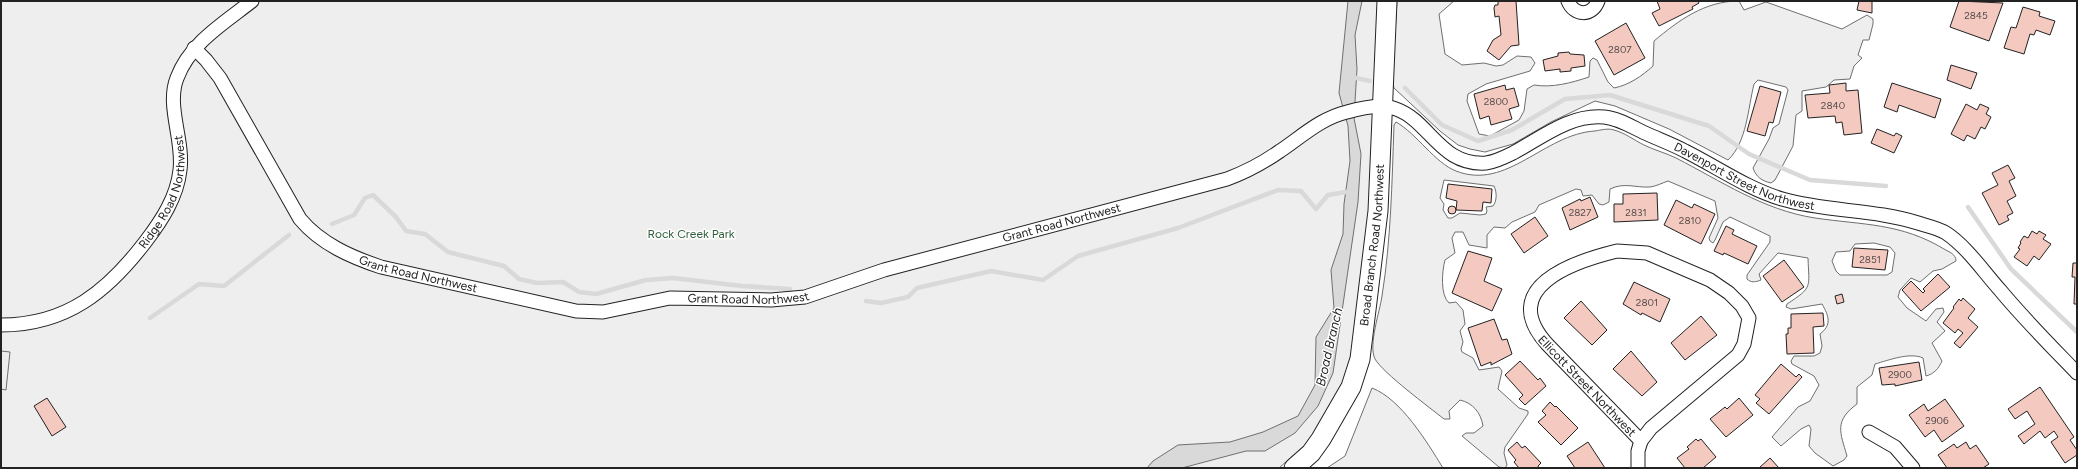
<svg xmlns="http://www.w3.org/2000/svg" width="2078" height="469" viewBox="0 0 2078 469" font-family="Figtree,sans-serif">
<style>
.green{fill:#eee;stroke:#6f6f6f;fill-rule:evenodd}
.parking{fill:#ededed;stroke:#6f6f6f}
.water{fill:#d9d9d9;stroke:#6f6f6f}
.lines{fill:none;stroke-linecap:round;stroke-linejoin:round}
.stream{stroke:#d9d9d9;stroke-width:4.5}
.building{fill:#f3c9c0;stroke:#222}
.minor-casing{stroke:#222;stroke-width:15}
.secondary-casing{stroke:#222;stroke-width:21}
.minor{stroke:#fff;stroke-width:13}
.secondary{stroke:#fff;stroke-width:19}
.labels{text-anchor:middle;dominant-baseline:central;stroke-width:3;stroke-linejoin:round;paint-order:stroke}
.number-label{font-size:10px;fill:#564c4a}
.street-label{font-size:12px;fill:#222;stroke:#fff}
.park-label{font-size:12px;fill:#2f5e38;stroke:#fff}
.water-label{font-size:13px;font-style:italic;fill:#222;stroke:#fff}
</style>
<rect width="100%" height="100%" fill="#fff"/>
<!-- green -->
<path class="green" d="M1 1H1380L1370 244 1348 372 1313 438 1279 468H1Z
M1397 1H1454L1439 14 1445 54 1462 65 1484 63 1496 66 1503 65 1517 56 1531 57 1535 63 1530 71 1486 84 1468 94 1467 101 1479 134 1490 136 1519 120 1524 111 1527 89 1534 85C1552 88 1571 83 1589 77L1590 61 1593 58 1597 60 1608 82 1614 88C1629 85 1642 76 1653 66L1654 41C1679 20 1705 1 1739 1L1744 10 1766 2 1842 29 1867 15 1873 19V24L1869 40H1863L1858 55 1862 58 1854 66 1850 79 1834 80 1826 87 1802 91V111L1796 115 1793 146 1775 180 1771 183C1762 181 1756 177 1753 168L1769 139 1773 128 1779 124 1788 90 1786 87 1758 80 1754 84C1748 108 1747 142 1728 160L1669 129 1615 106 1595 101 1551 122 1513 144 1485 152 1470 149 1458 145 1440 131 1394 88 1392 81Z
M1396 122C1417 134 1435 163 1456 171 1507 191 1544 134 1595 131 1601 130 1608 128 1614 130 1625 133 1634 140 1644 145 1654 150 1666 153 1676 158 1721 181 1763 210 1815 218 1863 225 1901 223 1944 249 1949 252 1956 254 1956 261L1942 269 1933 271 1920 282 1911 278 1900 290 1898 297 1907 308 1926 321 1936 309 1943 308 1944 312 1937 322 1945 331 1932 343 1942 361C1939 368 1934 374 1926 376L1923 358C1910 352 1889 360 1875 364L1872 375 1857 387V404C1834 421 1840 432 1847 456L1844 460 1833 466 1815 453 1809 446 1811 429 1809 425 1801 429 1781 446 1772 437 1798 407 1810 401 1819 385 1814 376 1792 364 1791 361 1794 356H1814L1820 353 1822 346 1820 334C1832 325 1829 316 1822 304L1791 309 1786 307 1787 304C1813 287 1809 288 1808 258L1778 253 1759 274 1761 280C1756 282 1751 283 1747 279V275L1770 242V236L1730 217 1723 222 1715 240 1713 243 1710 241 1709 238 1718 218 1715 201 1668 181C1662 183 1657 186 1650 187 1636 188 1624 182 1610 189L1609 202 1603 205 1599 204 1592 195 1583 196 1581 190 1576 189 1539 205 1535 212 1512 222 1505 228 1494 227 1487 235V248L1469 245 1463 232H1455L1452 238 1455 253 1445 260C1442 271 1440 295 1449 303L1456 302 1463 310 1465 324 1460 331 1463 342 1461 349 1462 352 1473 358 1479 370 1499 367 1502 371 1498 389 1519 408 1528 411V414L1505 447 1504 453 1507 465 1505 468 1499 467 1462 436 1466 433H1474L1483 426C1481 413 1473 403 1460 400L1449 411 1450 419H1444C1429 407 1383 373 1375 359 1368 345 1380 311 1382 296 1391 240 1392 182 1394 125ZM1444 180 1494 186C1497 192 1497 201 1493 206L1486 207 1487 211 1486 214 1480 215 1460 213 1452 218H1448L1443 210 1444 204 1440 198ZM1874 243 1890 247 1895 253 1892 272 1887 275H1840L1836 271 1832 261 1836 252 1850 251 1855 244Z
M1372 388C1401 399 1427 442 1443 468H1327L1345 456Z"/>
<!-- parking -->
<path class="parking" d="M1 351 10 352 6 390 1 389Z"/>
<!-- water -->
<path class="water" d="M1348 1H1362L1355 35 1357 69 1354 118 1361 154 1358 202 1333 373 1318 406 1295 433 1265 451H1246L1182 468H1147L1153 461 1178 445 1230 442 1263 432 1298 416 1315 385 1316 337 1334 308 1331 270 1343 234 1344 204 1350 161 1348 126 1339 93Z"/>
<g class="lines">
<!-- stream -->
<path class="stream" d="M1352 77 1370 81
M1405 88 1442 125 1478 141 1512 130 1565 99 1610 95 1709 126 1749 154 1810 180 1886 186
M1968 207 2011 269 2077 332
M332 224 354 215 365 198 373 195 396 217 406 231 425 234 448 252 504 266 519 279 537 283 563 282 579 292 596 294 646 280 673 278 742 286 790 289
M866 301 881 303 908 297 917 288 991 271 1043 280 1078 256 1178 228 1278 190 1301 191 1316 209 1328 195 1352 191
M150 318 199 284 224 286 289 235"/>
</g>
<!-- building -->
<path class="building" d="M1498 1H1516L1519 45 1511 46 1499 60 1487 51 1493 40 1501 35 1499 16 1495 17 1494 8 1495 5H1498Z
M1698 1 1699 3 1692 7 1693 9 1659 26 1652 13 1660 9 1657 1Z
M1859 1H1872V13L1857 10Z
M1959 1 2003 3 1989 41 1950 27Z
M2023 7 2040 12 2039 16 2055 21 2050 35 2036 30 2034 35 2030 34 2024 54 2004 48 2011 27 2016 28Z
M1626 23 1645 58 1614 75 1595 41Z
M1569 52 1570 54 1584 55 1585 66 1571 68V71L1560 72V69L1545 71 1543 60 1558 56V53Z
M1951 65 1977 73 1971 89 1947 80Z
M1846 83V91L1858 90 1862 133 1844 135 1842 122 1836 123 1835 116 1808 118 1805 95 1830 93 1829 85Z
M1892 83 1941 99 1935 118 1899 105 1897 112 1884 107Z
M1505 85 1506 90 1514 88 1519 106 1509 109 1512 119 1491 125 1489 116 1480 119 1474 94Z
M1760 86 1781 92 1773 123 1769 122 1765 136 1747 131Z
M1966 104 1977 110 1980 104 1989 108 1986 114 1991 117 1985 129 1981 127 1975 139 1967 135 1964 141 1951 134Z
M1877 129 1894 136 1896 133 1902 136 1894 153 1871 143Z
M2008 165 2015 178 2009 181 2016 196 2007 201 2013 213 2007 216 2009 220 1999 225 1982 193 1998 185 1992 173Z
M1448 184 1492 189 1491 203 1483 202 1482 211 1456 210 1457 201 1446 198Z
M1657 193 1658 220 1614 222V204H1623V194Z
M1590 197 1598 217 1570 230 1562 208 1580 199 1581 201Z
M1676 200 1692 208 1694 204 1715 214 1701 244 1664 225Z
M1448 210a4 4 0 1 1 8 0a4 4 0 1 1-8 0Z
M1535 217 1548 236 1524 253 1511 234Z
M1726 226 1734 230 1732 234 1757 246 1748 264 1724 253 1723 255 1714 251Z
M2032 231 2037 234 2039 231 2046 235 2043 239 2051 244 2039 260 2034 256 2027 266 2014 257 2020 249 2018 248 2021 243 2020 242 2024 236 2028 238Z
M1854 248 1888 250 1885 270 1852 267Z
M1468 251 1492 258 1484 281 1502 289 1492 311 1452 293Z
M1784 260 1804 287 1782 302 1763 276Z
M2073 263H2077V304H2074L2075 277H2072Z
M1938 274 1950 287 1921 311 1902 290 1911 281 1923 293 1925 291 1923 289Z
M1634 282 1670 299 1660 322 1642 313 1641 315 1623 304Z
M1842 294 1844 302 1837 304 1835 296Z
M1963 298 1975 309 1968 318 1978 327 1960 348 1954 343 1963 333 1958 329 1955 333 1943 323 1954 308 1953 307 1959 299 1961 301Z
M1581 301 1607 330 1592 345 1564 318Z
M1823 313 1824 326 1813 327 1814 353 1787 354 1786 334H1788V328H1791V314Z
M1701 316 1717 335 1685 360 1671 343Z
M1494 319 1502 340 1507 339 1512 354 1491 365V362L1481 366 1468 328Z
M1631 351 1657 382 1642 396 1613 369Z
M1520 361 1538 380 1540 378 1546 386 1525 405 1519 399 1523 395 1505 375Z
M1919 362 1922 380 1895 386V384L1882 385 1879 368Z
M1781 364 1796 377 1799 374 1802 377 1769 414 1756 403 1760 399 1755 395Z
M2040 387 2074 437 2070 440 2077 450V455L2065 463 2051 442 2058 437 2054 431 2045 438 2040 431 2024 444 2018 436 2035 424 2027 411 2015 419 2008 409Z
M47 398 66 427 52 436 34 406Z
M1739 398 1753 415 1726 437 1710 419 1725 407 1727 409Z
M1945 399 1964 426 1942 442 1934 430 1925 437 1909 415 1924 404 1928 411Z
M1550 402 1555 407 1556 406 1578 428 1561 445 1538 422 1546 415 1542 411Z
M1696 439 1698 441 1701 439 1716 457 1703 468H1685L1677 458 1689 449 1687 447Z
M1517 442 1522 448 1525 446 1541 463 1538 466 1539 468H1519L1514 462 1516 460 1508 450Z
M1588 442 1605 468H1575L1567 456Z
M1966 442 1970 449 1976 445 1989 464 1983 468H1947L1938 455 1954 444 1957 448Z
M1770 458 1779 468H1759Z"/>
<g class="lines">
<!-- minor casing -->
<g class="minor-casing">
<g id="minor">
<path d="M1568 1C1574 16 1592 17 1598 1"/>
<path id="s1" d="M194 48 206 60 220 78 300 219C321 244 351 257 381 267L576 311 603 312 670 298 771 300 805 297 884 270 1227 179C1246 172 1263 163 1280 151 1301 137 1321 118 1347 112 1361 108 1382 104 1396 109 1430 121 1440 166 1486 163 1495 162 1505 157 1513 153 1541 138 1570 114 1604 117 1618 118 1632 127 1645 133 1658 139 1672 144 1685 151 1717 167 1748 189 1782 199 1827 212 1874 209 1918 223 1927 226 1938 228 1946 233 1967 247 1983 271 2000 290 2024 319 2051 346 2077 373"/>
<path d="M1617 251 1647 253 1710 280 1729 293 1742 306 1749 318 1744 344 1738 355 1651 428 1641 441 1547 344C1497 288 1572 262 1617 251Z"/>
<path id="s2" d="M1 325C67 325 108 291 146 241 162 220 177 197 180 170 184 140 166 106 177 78 190 43 224 23 252 1"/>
<path d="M1869 432 1895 447 1913 468"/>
<path d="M1638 468V451L1641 441"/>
</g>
</g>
<!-- secondary casing -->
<g class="secondary-casing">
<g id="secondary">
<path id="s3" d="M1294 468 1311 453 1321 439 1351 387 1360 359 1378 211 1387 1"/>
</g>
</g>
<!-- minor -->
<use href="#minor" class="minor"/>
<!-- secondary -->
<use href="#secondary" class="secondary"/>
</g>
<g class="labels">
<!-- number labels -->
<g class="number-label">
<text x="1976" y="15">2845</text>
<text x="1620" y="49">2807</text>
<text x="1496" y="101">2800</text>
<text x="1833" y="105">2840</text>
<text x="1580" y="212">2827</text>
<text x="1636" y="212">2831</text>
<text x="1690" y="220">2810</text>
<text x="1870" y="259">2851</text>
<text x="1647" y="302">2801</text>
<text x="1900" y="374">2900</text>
<text x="1937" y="420">2906</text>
</g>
<!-- street labels -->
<g class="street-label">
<text stroke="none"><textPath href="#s1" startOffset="1744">Davenport Street Northwest</textPath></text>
<text stroke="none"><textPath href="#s2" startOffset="228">Ridge Road Northwest</textPath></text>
<text stroke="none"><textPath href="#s1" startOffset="995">Grant Road Northwest</textPath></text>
<text stroke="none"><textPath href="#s3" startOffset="244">Broad Branch Road Northwest</textPath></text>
<text stroke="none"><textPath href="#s1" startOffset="335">Grant Road Northwest</textPath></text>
<text stroke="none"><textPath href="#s1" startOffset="671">Grant Road Northwest</textPath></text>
<text transform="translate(1587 386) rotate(46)">Ellicott Street Northwest</text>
</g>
<!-- park labels -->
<g class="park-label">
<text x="691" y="234">Rock Creek Park</text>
</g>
<!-- water labels -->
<g class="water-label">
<text transform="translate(1329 347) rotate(-77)">Broad Branch</text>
</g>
</g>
<!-- border -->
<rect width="2078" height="469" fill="none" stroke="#222222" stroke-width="4"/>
</svg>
